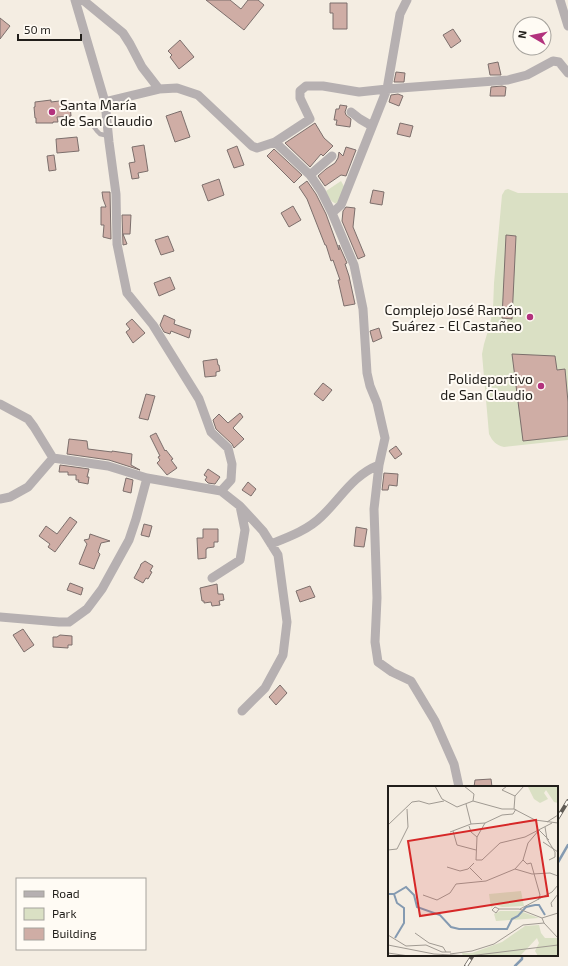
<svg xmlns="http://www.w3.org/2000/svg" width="568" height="966" viewBox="0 0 568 966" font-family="'Exo 2',sans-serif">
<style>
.green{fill:#dae0c4}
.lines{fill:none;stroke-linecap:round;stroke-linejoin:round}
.stream{stroke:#849ab1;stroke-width:2.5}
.building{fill:#cfada5;stroke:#7c6f6c}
.lane{stroke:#b6b0b1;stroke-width:4.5}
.street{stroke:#b6b0b1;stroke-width:9}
.rail-casing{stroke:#605b55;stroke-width:4}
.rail{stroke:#fffbf4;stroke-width:2.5;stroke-dasharray:8;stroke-linecap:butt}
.poi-dot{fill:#b3327d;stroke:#fffbf4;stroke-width:1.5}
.labels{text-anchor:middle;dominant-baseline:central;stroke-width:4;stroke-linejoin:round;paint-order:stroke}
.poi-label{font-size:14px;fill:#211e1a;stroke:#fffbf4;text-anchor:end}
.inset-river{fill:none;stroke:#849ab1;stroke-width:2}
.inset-road{fill:none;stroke:#a09a92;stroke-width:1}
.view{fill:#d62828;fill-opacity:0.15;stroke:#d62828;stroke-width:2}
.inset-edge{fill:none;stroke:#211e1a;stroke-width:2}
</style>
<rect width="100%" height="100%" fill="#f4ede2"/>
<!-- green -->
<path class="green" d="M341 181 345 188 337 204C330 202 329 197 326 191Z
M508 189 518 193H568V440L504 447C496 445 493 442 489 434L482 354 484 344 490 324 493 309 494 283 502 195 505 190Z"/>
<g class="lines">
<!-- stream -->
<path class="stream" d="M557 864 568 845
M515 966 522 959V955"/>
</g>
<!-- building -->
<path class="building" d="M206 0H230L241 9 248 0H258L264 5 244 30Z
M330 3H347V29H333V13H330Z
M0 18 10 26 0 39Z
M453 29 461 41 451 48 443 35Z
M180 40 194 57 179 69 170 57 172 55 168 51Z
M498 62 501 75H490L488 64Z
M396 72 405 73 404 82H394Z
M502 86 506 87 505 96H490L491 87Z
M398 94 403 96 399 106 389 102 391 95Z
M51 100V102L68 100V106L70 105 71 116 57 117 58 122H53V123H36V118H35L34 107H35V102Z
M340 105 347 106 345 112 346 115 351 119 350 127 336 125 337 120H334L336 109H339Z
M181 111 190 137 175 142 166 116Z
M315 123 324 138 333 146 323 156 321 154 310 167 285 143Z
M400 123 413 126 410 137 397 134Z
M77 137 79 151 57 153 56 139Z
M144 145 148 171 138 173 139 178 132 179 129 163 135 162 132 147Z
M237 146 244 165 234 168 227 150Z
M346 147 356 150 346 176 341 175 325 186 318 176 326 169 335 163 338 158 339 152 343 156Z
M274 149 302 175 294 183 267 156Z
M54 155 56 170 49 171 47 156Z
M219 179 224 195 208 201 202 185Z
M307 181 316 194 326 214 339 250V245L347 263 345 264 349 276 355 304 344 306 338 280H340L333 260 331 261 326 245H325L307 199 299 187Z
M373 190 384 192 382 205 370 203Z
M102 192H110L111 239 103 237 104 225H101V207H106L103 199Z
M293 206 301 220 289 227 281 213Z
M346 207 355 208 353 227 365 256 358 259 342 221 343 211Z
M122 215H131L130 234H123L127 244 123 245Z
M506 235 516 236 512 319 502 318Z
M168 236 174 251 161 255 155 240Z
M170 277 175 289 159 296 154 283Z
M164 315 175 320 174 324 191 330 189 338 171 331 170 334 164 332 160 325Z
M132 319 145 333 133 343 126 332 130 329 126 324Z
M379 328 382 338 373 342 371 335 370 331Z
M512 354 555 356 557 370 565 369 568 402V436L523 441Z
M217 359 218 365H219L220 371 216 372V376L205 377 203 361Z
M323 383 332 390 323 401 314 394Z
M146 394 155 396 148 420 139 418Z
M240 413 243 417 233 428 244 439 234 448 232 444 216 429 213 420 219 414 228 423Z
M156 433 165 451 166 450 173 459 171 460 177 468 167 475 157 463 160 460 158 457 160 456 150 436Z
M69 439 87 441 88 449 112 452V451L132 454 131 465 140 470 109 460 67 454Z
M396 446 402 454 395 459 389 451Z
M60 465 89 469 87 477H89L88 484 78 482 79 480H76V475H68V472H59Z
M208 469 220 477 215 484 208 483 205 480 207 477 204 475Z
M384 473 398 474 397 486 389 485 388 490H382Z
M126 478 133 480 131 493 123 491Z
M248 482 256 489 251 496 242 490Z
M70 517 77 522 55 552 48 547 50 544 39 536 46 526 57 534Z
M144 524 152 526 149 537 141 535Z
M356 527 367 529 364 547 354 546Z
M203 529H218V542H214V547L207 548V549H206V558L198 559 197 538H203Z
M90 534 110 541 101 543 98 552 100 554 94 569 79 564 87 544 84 540 89 539Z
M145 561 153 566 150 571 152 572 148 579 146 578 143 583 134 578 140 567 141 564Z
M70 583 83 588 81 595 67 590Z
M217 584 218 594H223L224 600 219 601 220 605 212 606 211 602 204 603V601H202L200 588Z
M310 586 315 597 300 602 296 591Z
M23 629 34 645 24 652 13 635Z
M60 635 72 636V645H68V648L53 647V637H57Z
M280 685 287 693 276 705 269 697Z
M491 779 492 787H474L475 780Z"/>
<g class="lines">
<!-- lane -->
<path class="lane" d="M81 118 91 123 97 131 100 134 109 136"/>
<!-- street -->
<path class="street" d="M83 0 123 33 130 44 142 67 159 89 177 88 198 95 252 146 257 148 275 142 310 175 321 191 332 213 341 205 387 89 400 14 407 0
M560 0 568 26
M105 102 159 89
M351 112 360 119 372 126
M275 142 310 119 300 98V91L306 86H323L359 92 387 89 508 80 527 75 553 61 559 62 568 73
M310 175 332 156
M332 213 354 265 363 309 367 373 370 386 377 403 385 438 379 465 374 509 377 598 375 642 378 662 392 672 411 681 435 721 454 764 459 787
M0 404 28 419 34 427 53 458 108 466 147 478 221 491 231 480 232 464 228 448 211 432 199 399 153 325 127 293 117 244 116 194 109 142 105 102 75 0
M0 499 10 497 28 487 53 458
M240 506 263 531 278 555 287 622 283 655 265 688 242 711
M271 544C289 537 308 530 322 516 341 498 353 475 379 465
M212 578 240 560 245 530 240 506 221 491
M0 617 59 622H69L87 609 102 589 129 540 136 519 147 478"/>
<!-- rail casing -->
<g class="rail-casing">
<path id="rail" d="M557 819 568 801
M466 966 473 955"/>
</g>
<!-- rail -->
<use href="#rail" class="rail"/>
</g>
<!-- markers -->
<g class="poi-dot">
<circle cx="52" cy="112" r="4"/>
<circle cx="530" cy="317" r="4"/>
<circle cx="541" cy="386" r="4"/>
</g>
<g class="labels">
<!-- poi labels -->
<g class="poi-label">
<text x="60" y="104" text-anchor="start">Santa María<tspan x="60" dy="16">de San Claudio</tspan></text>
<text x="522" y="309">Complejo José Ramón<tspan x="522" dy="16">Suárez - El Castañeo</tspan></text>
<text x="533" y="378">Polideportivo<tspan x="533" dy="16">de San Claudio</tspan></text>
</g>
</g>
<!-- overview -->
<g transform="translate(388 786)">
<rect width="170" height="170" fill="#f4ede2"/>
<path d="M170 0V17L166 16 158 4 156 7 160 13 152 17 146 13 140 1ZM133 105 136 120 114 121 107 119 103 122 101 108ZM112 125H132L151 132 108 135 106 128ZM151 139 153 147 157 152H170V170H150L147 165 151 157 149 152 132 170H75L74 167H84L114 156 137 140Z" fill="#dae0c4"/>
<path class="inset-river" d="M0 108H6L18 101 26 109 29 121 52 129 63 141 71 143H119L124 133 130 130 138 121 147 119H151L157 129M6 108 9 117 16 122V137L7 152"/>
<path class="inset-road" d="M47 0 54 13 69 21 85 15 114 23H126L147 34 170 37M76 0 86 8 85 15M119 0 114 4 127 10M78 18 83 38M126 23 127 10 136 0M128 23 125 28 114 29 97 37 89 51 88 74H94L112 57 137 51 164 37M159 36 170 29M0 39 24 16 31 15 41 18 56 15M81 40 83 46 89 51M157 41 159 53 167 66V71L161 74M65 45 69 59 88 64M62 46 83 38 97 37M161 54 151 44 140 57 135 74 127 83 144 88 162 87 170 90M155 56 170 66M0 64 9 63 20 41 19 23M135 74 139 78 143 77 152 109 150 114M59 81 72 85 80 83 86 77M82 82 94 94M35 109 49 114 62 107 68 98 98 95 127 83M164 121 163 117 170 108M111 123 108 127 104 124 107 121 111 123H131L154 132M132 123 164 106 170 99M154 132 156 137 170 152M154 132 170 127M27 147 41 157 55 161 58 166M0 149 18 160 38 159 54 166H63M0 159 46 168 81 170 170 159M0 167 21 170M62 168 84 165 106 158 135 139 156 137"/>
<path class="view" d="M148 34 160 110 32 130 20 55Z"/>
<rect width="170" height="170" class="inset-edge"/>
</g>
<!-- legend -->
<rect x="16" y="878" width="130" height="72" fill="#fffbf4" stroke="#a6a39d"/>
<rect x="24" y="891" width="20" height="6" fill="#b6b0b1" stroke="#a6a39d"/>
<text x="52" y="898" font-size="12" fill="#211e1a">Road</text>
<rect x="24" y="908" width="20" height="12" fill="#dae0c4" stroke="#a6a39d"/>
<text x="52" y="918" font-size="12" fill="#211e1a">Park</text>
<rect x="24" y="928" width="20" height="12" fill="#cfada5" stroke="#a6a39d"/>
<text x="52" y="938" font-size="12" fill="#211e1a">Building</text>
<!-- north arrow -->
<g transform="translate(532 36) rotate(279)"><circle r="19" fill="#fffbf4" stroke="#a6a39d"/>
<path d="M0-3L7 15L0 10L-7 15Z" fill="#b3327d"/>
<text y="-6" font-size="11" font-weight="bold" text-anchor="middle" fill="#211e1a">N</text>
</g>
<!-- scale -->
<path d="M18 34v6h63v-6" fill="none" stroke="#211e1a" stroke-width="2"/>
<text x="24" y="34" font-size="12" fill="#211e1a" stroke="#fffbf4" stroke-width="3" paint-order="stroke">50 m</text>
</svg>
